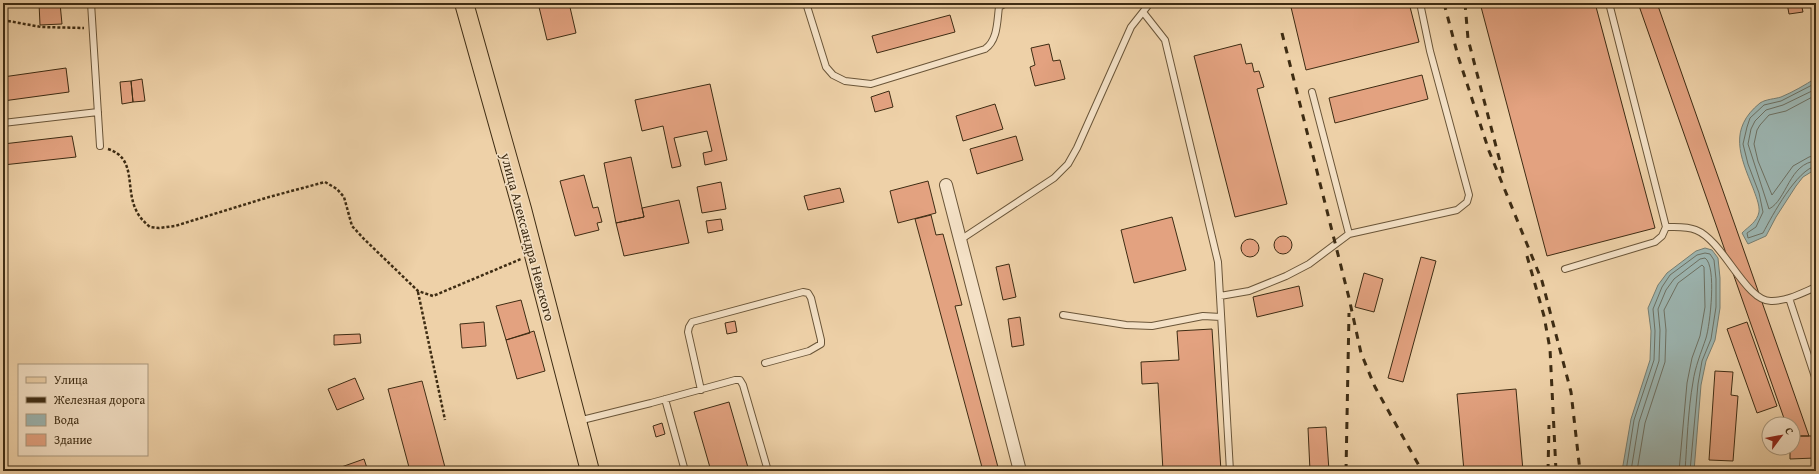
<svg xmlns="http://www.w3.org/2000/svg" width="1819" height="474" viewBox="0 0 1819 474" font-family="'Gentium Book Plus',serif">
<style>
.water{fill:#9cb5b1;stroke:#767e72}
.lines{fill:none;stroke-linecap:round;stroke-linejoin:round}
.shore{stroke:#6d7062;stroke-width:1}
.building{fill:#e3a280;stroke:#3e2c13}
.lane-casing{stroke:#6a5538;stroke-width:8}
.street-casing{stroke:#6a5538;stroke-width:14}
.primary-casing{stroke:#3e2c13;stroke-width:20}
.path{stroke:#3e2c13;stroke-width:2.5;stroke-dasharray:3 2;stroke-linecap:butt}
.lane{stroke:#f4e1c6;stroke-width:6}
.street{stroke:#f4e1c6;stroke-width:12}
.primary{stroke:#eed1a8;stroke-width:18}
.rail{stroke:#3e2c13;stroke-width:3;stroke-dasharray:7 7;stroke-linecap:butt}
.labels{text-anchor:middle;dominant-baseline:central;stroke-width:3;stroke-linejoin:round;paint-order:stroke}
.street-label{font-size:14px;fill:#3e2c13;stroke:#f4e1c6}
</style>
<rect width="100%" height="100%" fill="#eed1a8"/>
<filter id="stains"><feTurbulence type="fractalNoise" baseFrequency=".005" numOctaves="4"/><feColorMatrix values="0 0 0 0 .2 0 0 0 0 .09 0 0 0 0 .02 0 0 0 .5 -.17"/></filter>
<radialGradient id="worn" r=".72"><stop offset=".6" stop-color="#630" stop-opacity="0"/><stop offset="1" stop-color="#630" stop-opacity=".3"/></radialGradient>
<!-- water -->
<path class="water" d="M1816 78V169L1803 177 1796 186 1776 217 1766 236 1748 244 1742 233C1749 226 1757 222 1759 212 1760 205 1755 194 1753 188 1740 156 1728 129 1760 103 1766 99 1775 99 1781 97 1793 92 1805 85 1816 78Z
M1705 248 1712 250 1718 258 1720 278V308L1715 340 1706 361 1701 385 1694 471H1622L1631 419 1650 360 1651 331 1648 308 1658 285 1667 273 1696 251Z"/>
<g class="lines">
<!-- shore -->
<path class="shore" d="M1816 83 1781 101 1764 105 1750 118 1747 127 1743 144 1748 164 1759 193 1763 212 1756 227 1747 233 1748 238 1763 233C1772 216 1797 169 1816 166
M1816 89 1783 105 1766 110 1755 121 1751 129 1748 144 1769 209C1787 200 1789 163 1816 161
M1816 95 1786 111 1769 115 1760 125 1757 130 1754 144 1758 161 1772 195 1793 166 1809 157 1816 155
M1626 471 1634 420 1654 360 1655 331 1653 309 1662 287 1670 275 1697 255 1705 253 1710 254 1714 260 1716 279V307L1711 339 1702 361 1698 384 1690 471
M1631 471 1639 422 1659 361 1660 330 1658 309 1666 290 1674 279 1700 259 1705 258C1717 266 1710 325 1706 338 1701 353 1695 367 1693 382 1688 410 1687 443 1685 471
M1637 471 1645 423 1665 362 1666 330 1664 310 1678 283 1702 265 1704 267 1705 307 1700 336 1692 358 1687 383 1679 471"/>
</g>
<!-- building -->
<path class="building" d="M39 3H60L62 24 40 25Z
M538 3H569L576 33 547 40Z
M1290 3H1409L1419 42 1306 70Z
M1480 3H1595L1655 228 1547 256Z
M1638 3H1657L1809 436H1793V424H1786Z
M1787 3H1801L1803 12 1789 14Z
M950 15 955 32 877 53 872 36Z
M1049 44 1053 61 1060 60 1065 79 1035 86 1030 67 1035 65 1031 48Z
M1241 44 1246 64 1252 63 1254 72 1259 71 1264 87 1257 89 1287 204 1235 217 1194 56Z
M66 68 69 92 3 101V77Z
M1422 75 1428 99 1335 123 1329 98Z
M142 79 145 101 133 102 131 81Z
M131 81 133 102 122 104 120 82Z
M710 84 727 160 705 165 703 153 712 151 707 131 674 138 681 166 672 168 663 126 642 131 635 100Z
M889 91 893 107 875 112 871 97Z
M995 104 1003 129 963 141 956 116Z
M72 136 76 157 3 165V144Z
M1016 136 1023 160 977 174 970 149Z
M631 157 644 217 616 223 604 163Z
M584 175 593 208 598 207 602 222 597 223 599 230 575 236 560 181Z
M928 181 936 213 898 223 890 191Z
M721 182 726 209 702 213 697 187Z
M840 188 844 202 808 210 804 196Z
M679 200 689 243 624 256 616 223 644 217 642 208Z
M931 215 936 235 943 234 962 305 955 306 999 471H983L915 219Z
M1172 217 1186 270 1134 283 1121 230Z
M721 219 723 230 708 233 706 221Z
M1274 245a9 9 0 1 1 18 0a9 9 0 1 1-18 0Z
M1241 248a9 9 0 1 1 18 0a9 9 0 1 1-18 0Z
M1421 257 1436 261 1403 382 1388 378Z
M1009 264 1016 297 1003 300 996 267Z
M1364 273 1383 279 1374 312 1355 307Z
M1299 286 1303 306 1257 317 1253 297Z
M521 300 530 333 506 340 496 306Z
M1020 317 1024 345 1012 347 1008 319Z
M735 321 737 332 727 334 725 323Z
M484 322 486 346 462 348 460 324Z
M1747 322 1777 406 1757 413 1727 329Z
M1212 329 1221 471H1163L1158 383 1142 384 1141 362 1179 360 1177 331Z
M534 331 545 371 517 379 506 340Z
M360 334 361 343 334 345V335Z
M1715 371 1733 372 1731 395 1738 396 1733 461 1709 460Z
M355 378 364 399 337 410 328 389Z
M422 381 446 471H410L388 389Z
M1516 389 1523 471H1464L1457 394Z
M729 402 749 471H711L694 412Z
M662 423 665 434 656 437 653 426Z
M1326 427 1329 471H1310L1308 428Z
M1793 436H1815V458L1790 459V448H1793Z
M364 459 368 471H330Z"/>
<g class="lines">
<!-- lane casing -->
<g class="lane-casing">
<path id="lane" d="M91 3 100 146
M806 3 826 67 833 75 845 81 871 84 985 49C998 40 997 21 999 7L1006 3
M1143 12 1165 40 1218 262 1230 471
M1312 92 1349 234
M3 123 98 112
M1666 227C1676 227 1687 226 1696 230 1724 241 1746 303 1772 301 1787 301 1802 293 1816 287
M960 240 1054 178 1068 164 1077 148 1131 27 1150 3
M1565 269 1655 242 1662 236 1666 227 1609 3
M1220 296 1249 291 1286 276 1309 264 1349 234 1457 210 1467 202 1469 195 1430 51 1420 3
M1789 298 1816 380
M1063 315 1126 325 1152 326 1203 316 1221 317
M701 390 688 332 689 327 692 322 803 292 808 293 811 298 821 340V344L809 351 765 363
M665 399 685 471
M578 421 651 403 735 380H740L743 385 768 471
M3 470V471"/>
</g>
<!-- street casing -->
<g class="street-casing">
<path id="street" d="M946 185 1020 471"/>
</g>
<!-- primary casing -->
<g class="primary-casing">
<path id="primary" d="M464 3 522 209 590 471"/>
</g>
<!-- path -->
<path class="path" d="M3 20 41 27 84 28
M108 149C137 158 125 188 136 210 139 217 144 222 150 227L159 228 175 226 269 197 325 182 337 189 344 197 352 226 364 239 418 291 433 296 521 259
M418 292 445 420"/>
<!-- lane -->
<use href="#lane" class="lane"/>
<!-- street -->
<use href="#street" class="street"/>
<!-- primary -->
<use href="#primary" class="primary"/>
<!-- rail -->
<path class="rail" d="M1444 3 1458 56 1489 151 1542 281 1571 392 1580 471
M1465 3 1468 39 1503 173
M1282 33 1349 298 1361 353 1375 387 1422 471
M1527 256 1544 316 1550 349 1556 471
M1346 471 1349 313
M1548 471 1549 425"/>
</g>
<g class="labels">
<!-- street labels -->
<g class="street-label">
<text transform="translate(528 237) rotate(75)">улица Александра Невского</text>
</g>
</g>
<!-- margin -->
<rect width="1819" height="474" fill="none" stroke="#eed1a8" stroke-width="16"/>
<rect x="4" y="4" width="1811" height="466" fill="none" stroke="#3e2c13" stroke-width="2"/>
<rect x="8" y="8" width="1803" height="458" fill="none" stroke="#3e2c13"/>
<!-- legend -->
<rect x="18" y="364" width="130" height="92" fill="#f4e1c6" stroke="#ab997e"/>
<rect x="26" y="377" width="20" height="6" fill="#eed1a8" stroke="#ab997e"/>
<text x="54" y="384" font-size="12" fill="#3e2c13">Улица</text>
<rect x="26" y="397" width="20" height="6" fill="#3e2c13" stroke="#ab997e"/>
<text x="54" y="404" font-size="12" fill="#3e2c13">Железная дорога</text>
<rect x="26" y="414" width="20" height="12" fill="#9cb5b1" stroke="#ab997e"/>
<text x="54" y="424" font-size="12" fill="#3e2c13">Вода</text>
<rect x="26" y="434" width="20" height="12" fill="#e3a280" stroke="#ab997e"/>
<text x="54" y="444" font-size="12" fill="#3e2c13">Здание</text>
<!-- north arrow -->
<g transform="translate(1781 436) rotate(58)"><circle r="19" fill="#f4e1c6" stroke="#ab997e"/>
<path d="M0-3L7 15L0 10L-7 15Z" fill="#8f2418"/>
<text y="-6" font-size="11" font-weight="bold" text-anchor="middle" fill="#3e2c13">С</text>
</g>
<rect width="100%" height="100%" filter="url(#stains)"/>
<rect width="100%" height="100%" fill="url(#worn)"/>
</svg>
